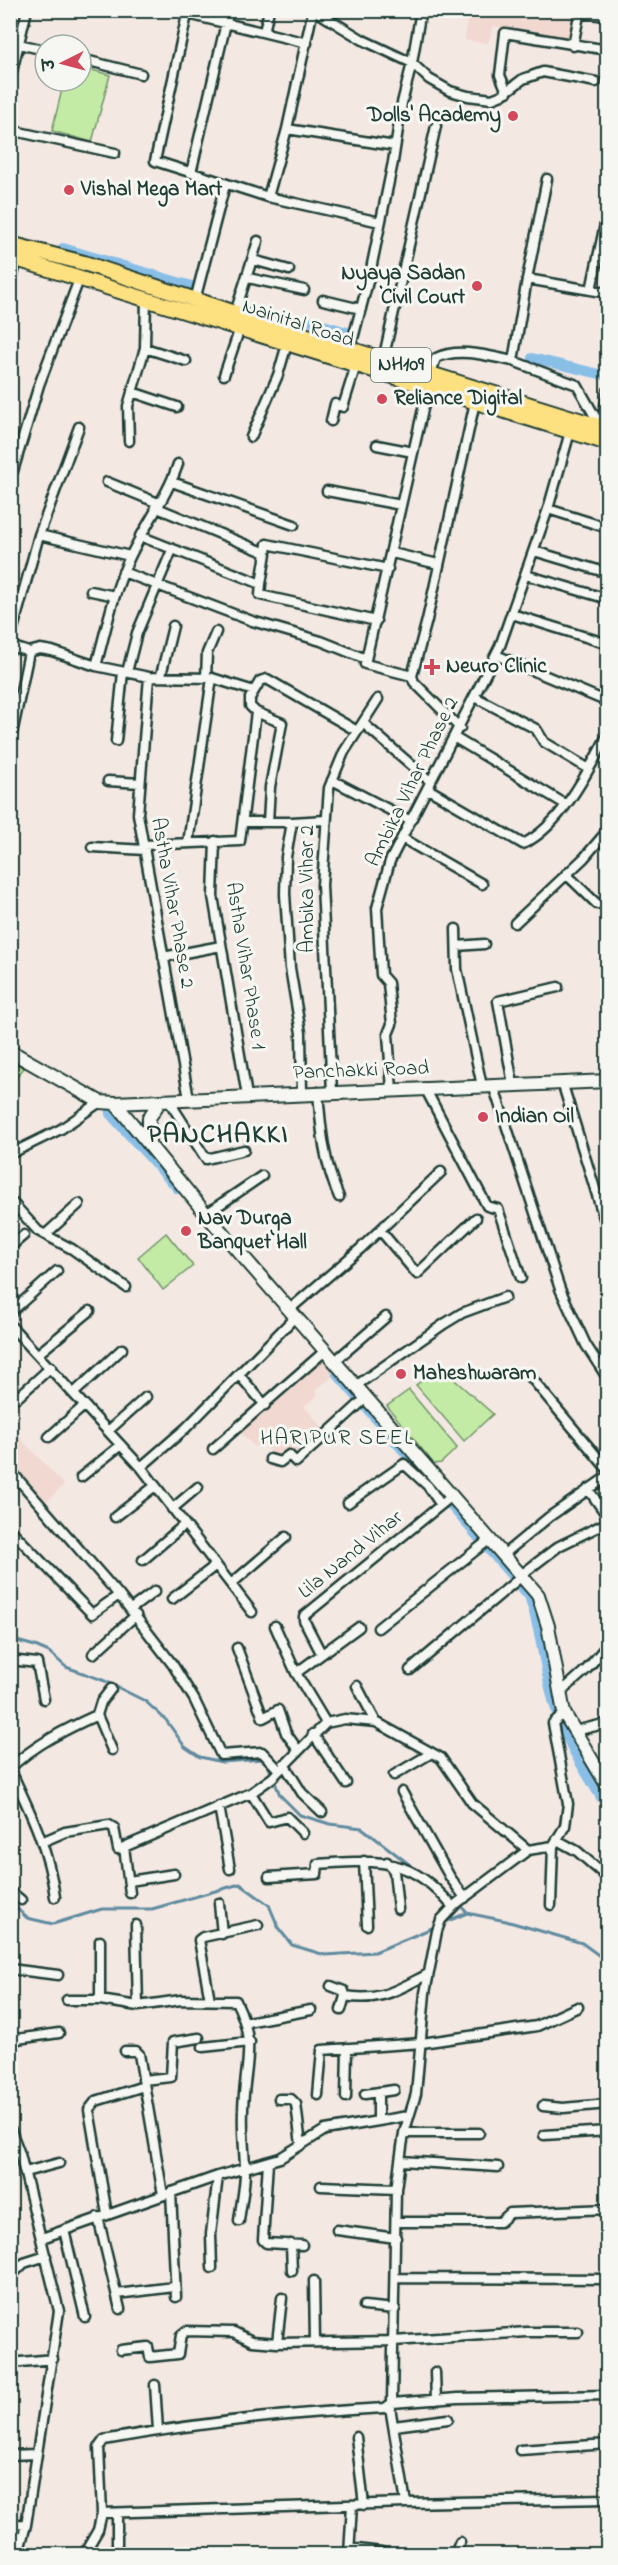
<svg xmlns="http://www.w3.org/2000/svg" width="618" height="2565" viewBox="0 0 618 2565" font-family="'Indie Flower','Playpen Sans Deva',sans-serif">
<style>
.built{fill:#f1d8d0}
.green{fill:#c4eba5;stroke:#72946c;stroke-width:1.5}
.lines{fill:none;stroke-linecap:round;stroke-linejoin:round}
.stream{stroke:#5f8b9f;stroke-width:3}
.canal{stroke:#89bfe7;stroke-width:10}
.minor-casing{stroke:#1f3d34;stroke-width:13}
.secondary-casing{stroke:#1f3d34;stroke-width:16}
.trunk-casing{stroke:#1f3d34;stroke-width:18}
.minor{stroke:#f6f6f2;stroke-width:8}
.secondary{stroke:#f6f6f2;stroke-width:12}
.trunk{stroke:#fde080;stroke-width:14}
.poi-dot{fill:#d1495b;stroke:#f6f6f2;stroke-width:2}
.labels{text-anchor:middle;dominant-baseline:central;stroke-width:6;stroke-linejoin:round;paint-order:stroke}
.shield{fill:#f6f6f2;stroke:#60746d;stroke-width:1.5}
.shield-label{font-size:20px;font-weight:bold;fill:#1f3d34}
.poi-label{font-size:21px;font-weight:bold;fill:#1f3d34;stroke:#f6f6f2;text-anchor:start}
.street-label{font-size:21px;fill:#1f3d34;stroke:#f6f6f2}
.neighbourhood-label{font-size:22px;letter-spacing:1.5px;fill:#1f3d34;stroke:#f6f6f2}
.district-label{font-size:27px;font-weight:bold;letter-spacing:1.5px;fill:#1f3d34;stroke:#f6f6f2}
</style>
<rect width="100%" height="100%" fill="#f4e8e3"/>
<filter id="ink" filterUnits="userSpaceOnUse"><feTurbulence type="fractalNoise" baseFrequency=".0167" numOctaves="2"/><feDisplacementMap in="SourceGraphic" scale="12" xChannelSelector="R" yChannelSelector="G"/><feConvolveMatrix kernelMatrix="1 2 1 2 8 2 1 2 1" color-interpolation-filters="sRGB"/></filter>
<g filter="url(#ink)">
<!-- built -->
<path class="built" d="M468 11H576L571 40 493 26 488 43 465 40Z
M321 1358 335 1375 315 1390 318 1395 304 1406 325 1431 295 1459 277 1460 262 1442 255 1447 239 1431Z
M12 1429 64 1485 45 1503 11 1466Z"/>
<!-- green -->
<path class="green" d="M81 67 110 75 92 142 52 131 64 81H81Z
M11 1061 24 1068 11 1084Z
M166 1233 193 1266 163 1290 138 1257Z
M437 1370 446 1378 449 1375 493 1414 464 1441 416 1385Z
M409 1390 457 1448 441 1463 434 1464 387 1406Z"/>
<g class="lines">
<!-- stream -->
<path class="stream" d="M10 1639 35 1646 49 1652 66 1667 105 1681 145 1701 166 1720 185 1747 200 1757 222 1762 263 1759 268 1765 280 1795 300 1815 330 1824 362 1828 453 1898
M10 1902 27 1918 53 1924 102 1909H152L240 1884 269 1905 279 1929 292 1945 325 1955 375 1952 437 1926
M461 1906 467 1913
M443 1923 467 1913 506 1921 582 1943 608 1962"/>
<!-- canal -->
<path class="canal" d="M63 248 195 287
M307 320 350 333
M532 358 608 376
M110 1114 178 1189
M337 1374 529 1596C542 1633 544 1673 556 1710 567 1745 589 1777 608 1809"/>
<!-- minor casing -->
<g class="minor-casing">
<path id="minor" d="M188 10 155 161 268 197 380 222
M314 10 363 40 412 63 429 79 450 91 468 96 492 99 502 95 523 79 543 72 596 82
M580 13 608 16
M188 14 307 43
M264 32 269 10
M10 42 45 50
M573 46 580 10
M81 59 141 74
M10 80 27 10
M507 92 500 75 505 33 608 50
M287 129 395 146
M10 130 115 153
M191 173 229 10
M268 197 287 129 313 10
M253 260 289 270
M248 278 304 290
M527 279 547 179
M10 284 18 258
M591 290 608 210
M195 300 225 185
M323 300 361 309
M235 313 258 241
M145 348 186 361
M350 350 370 274 393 162 402 103 412 63 421 10
M383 360 436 126
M513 361 577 385 601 427
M431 373 436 358C459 347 488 356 513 361L527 279 608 293
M224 375 240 328
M132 392 177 407
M331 421 335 404 343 407 356 365
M601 427 608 391
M251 437 278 375 287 344
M129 441 128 406 145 348 146 297
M377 445 413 452
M13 471 39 385 80 277
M107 482 158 503
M172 482 294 525
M327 491 401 505
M155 507 266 553 267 544 388 569
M548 509 608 528
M39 535 130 556
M140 536 261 584 260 595 376 621
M534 551 608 573
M392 553 438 564
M123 572 252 621 321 641 366 659
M526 575 608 599
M261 584 266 553
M91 591 115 596
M512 614 608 644
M10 640 39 535 79 427
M10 646 29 652 40 649 52 651 96 666 149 677 212 678 254 691
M496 655 608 702
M96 666C106 630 113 593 129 559 144 527 168 495 178 464
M127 672 137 633 172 550
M161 675 173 626
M412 676 365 664 428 387
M149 677 138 814 189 1099
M206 678 207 653 216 632
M475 697 536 729 544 742 589 769
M363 723 431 782
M460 728 414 682 412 676 427 620 475 402
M455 738 565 804
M116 741 123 672
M10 744 29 652
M332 780 411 821
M108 781 140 783
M428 789 523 844C561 826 589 770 608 734
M243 822H292L286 857 285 894 290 968 301 1033 302 1093
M268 822 270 787 282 723 256 712 250 706V698L260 681 267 679 357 731
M292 822 325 820
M402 838 482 884
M215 841 213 896 247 1096
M188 843 212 678
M144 845 240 841 256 712
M92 847 145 850
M566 874 597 904 608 903
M515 923 584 858 608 830
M456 929 457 969 482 1086
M457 946 484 944
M163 957 221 946
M562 1082 608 1231
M513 1084 498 1001 558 987
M493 1085 560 1289 586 1345 608 1379
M425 1088 487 1206 498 1209 521 1278
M392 1090 388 1034 392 1024 388 983 381 975 377 908 390 861 500 646 548 509 570 432
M318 1092C321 1130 324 1163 339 1197
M332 1092 322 885 329 788 344 752 378 699
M169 1101 206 1159 244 1150
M10 1154 61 1129 100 1102
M10 1200 38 1231 72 1249 126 1287
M206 1214 262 1176
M380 1230 417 1274 476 1218
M46 1234 79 1204
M10 1247 24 1235
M290 1309 360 1249 441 1172
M10 1313 57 1271
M10 1325 141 1467 252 1612
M38 1354 90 1311
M335 1361 386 1317
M239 1375 265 1405
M529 1375 608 1470
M357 1385 444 1324 462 1313 505 1297
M74 1393 122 1349
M18 1397 51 1367
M108 1431 146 1397
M49 1437 85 1405
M213 1449 326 1350
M270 1459 280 1462 289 1455 296 1462 367 1397
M141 1467 186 1428 296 1316
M10 1470 119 1595 173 1665 194 1699 221 1755 262 1752 279 1770
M81 1477 121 1445
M588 1489 608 1517
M348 1503 404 1464 428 1486 441 1505
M172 1509 198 1487
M115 1517 155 1486
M10 1529 92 1614 119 1595
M503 1555 549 1517 608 1476
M143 1560 184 1525
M521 1575 559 1546 602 1525
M231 1584 286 1537
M172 1599 216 1565
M131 1609 155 1591
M275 1626 296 1673 326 1723
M378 1628 490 1539
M237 1648 263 1718 278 1710 286 1733 298 1750
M321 1653 304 1620V1616L452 1496
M93 1654 136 1615
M10 1660 37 1663 44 1699
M410 1670 522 1576
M296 1673 359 1627
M357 1686 376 1722
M560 1693 587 1669 608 1644
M97 1715 112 1750
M575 1731 608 1723
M313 1734 346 1783
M284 1764 302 1793 322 1812
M10 1768C36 1744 66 1729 97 1715L101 1702 111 1689
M10 1769C30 1811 49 1850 55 1897
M394 1775 430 1754
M402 1792 450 1877 465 1898
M251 1793 269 1822 287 1817 303 1833
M219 1806 230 1869
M557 1840 577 1851 608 1878
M44 1841 65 1832 109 1825 114 1828 118 1849 124 1847 251 1793 272 1778 326 1723 345 1719 376 1722 441 1758 472 1803 528 1850
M124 1847 130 1893
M364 1861 367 1925
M387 1862 394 1871 398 1909
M269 1877 317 1874 318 1864C380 1860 410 1856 453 1907
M129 1881 174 1874
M10 1891 21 1900
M219 1903 222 1934
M551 1905 553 1846
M136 1925 138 2006
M100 1941V2000
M10 1969 58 1975
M331 1986 344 1991 345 1996C381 2002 397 1990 428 1974
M67 2000H100L138 2006 181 2000 236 2001C258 2046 244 2065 243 2110 242 2129 244 2147 245 2166 246 2184 241 2203 239 2221
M210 2000 199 1940 203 1937 258 1925
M341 2010 345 1996
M247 2022 311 2010
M10 2040 59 2033
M203 2047 250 2042
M125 2051H136L139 2054 163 2195
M143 2080 171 2077 173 2042 199 2038
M365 2094 394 2090
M318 2095 322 2050 422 2043 537 2026 578 2007
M346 2097 347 2048
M279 2099H291L296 2104 301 2145
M543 2106 563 2108 608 2104
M378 2121V2092
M10 2128 20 2154 59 2311 26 2525 18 2554
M404 2133H479
M544 2135 608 2131
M401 2161 498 2167
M268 2162 263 2240 266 2243 302 2245
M25 2172 59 2163
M321 2186 396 2189
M171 2192 176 2297
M107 2214 89 2110 96 2101 144 2086
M98 2217 120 2309
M396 2222H500L510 2213 608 2209
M64 2230 85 2317
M337 2230 396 2238
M42 2238 218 2176 280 2158 325 2130 408 2116
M291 2244 292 2271
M212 2268 211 2234 218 2176
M10 2277 24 2263 46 2256
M396 2278 608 2279
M314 2281 315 2342
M117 2294 174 2287
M364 2306 395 2309
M277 2343 282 2298
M121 2350 148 2347 150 2357 178 2354 181 2335 186 2331 234 2332 252 2341 277 2343 393 2341 527 2332H578
M10 2363 53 2359
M435 2372 436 2400
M155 2385 158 2430
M392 2403 458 2398 608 2395
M390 2407 406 2503 608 2499
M394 2426 448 2419
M356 2437 364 2505
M520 2450 608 2444
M10 2455 36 2454
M102 2513 406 2503
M10 2523 26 2525
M349 2548 381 2552 382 2554
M84 2554 98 2530 102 2513 99 2447 104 2440C196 2423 290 2413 385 2408L392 2403 396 2189 404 2133 416 2094 425 1993 437 1931 441 1920 456 1904 528 1850 553 1846 565 1826 568 1804 553 1723 564 1713
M117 2554V2513
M349 2554 352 2505
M455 2554 460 2542"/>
</g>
<!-- secondary casing -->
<g class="secondary-casing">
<path id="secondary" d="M10 1051 100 1102 115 1103 608 1081
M115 1103 206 1214 538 1595 548 1626 564 1713 608 1787
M149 1145V1118L160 1101"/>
</g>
<!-- trunk casing -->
<g class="trunk-casing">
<path id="trunk" d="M10 244 84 263 272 325 608 429
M10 257 608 443"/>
</g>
<!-- minor -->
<use href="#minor" class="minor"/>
<!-- secondary -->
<use href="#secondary" class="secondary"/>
<!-- trunk -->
<use href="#trunk" class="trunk"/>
</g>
</g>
<!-- markers -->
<g class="poi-dot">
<circle cx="513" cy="116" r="6"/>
<circle cx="69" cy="190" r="6"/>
<circle cx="477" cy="286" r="6"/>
<circle cx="382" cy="399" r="6"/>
<path d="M429 658h6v6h6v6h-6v6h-6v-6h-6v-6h6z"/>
<circle cx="483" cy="1117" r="6"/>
<circle cx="186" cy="1231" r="6"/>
<circle cx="401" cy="1374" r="6"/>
</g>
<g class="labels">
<!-- shield labels -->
<rect class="shield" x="371" y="348" width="60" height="34" rx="4.5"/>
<g class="shield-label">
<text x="401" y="365">NH109</text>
</g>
<!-- poi labels -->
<g class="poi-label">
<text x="501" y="116" text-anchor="end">Dolls' Academy</text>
<text x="81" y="190">Vishal Mega Mart</text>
<text x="465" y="274" text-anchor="end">Nyaya Sadan<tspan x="465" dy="24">Civil Court</tspan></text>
<text x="394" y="399">Reliance Digital</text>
<text x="446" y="667">Neuro Clinic</text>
<text x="495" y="1117">Indian Oil</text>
<text x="198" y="1219">Nav Durga<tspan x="198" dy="24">Banquet Hall</tspan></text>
<text x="413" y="1374">Maheshwaram</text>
</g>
<!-- street labels -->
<g class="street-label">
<text transform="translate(298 324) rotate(18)">Nainital Road</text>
<text transform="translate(413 782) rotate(-64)">Ambika Vihar Phase 2</text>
<text transform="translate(308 889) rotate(-90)">Ambika Vihar 2</text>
<text transform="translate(172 903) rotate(80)">Astha Vihar Phase 2</text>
<text transform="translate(245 966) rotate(81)">Astha Vihar Phase 1</text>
<text transform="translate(361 1071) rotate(-2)">Panchakki Road</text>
<text transform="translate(351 1555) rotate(-39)">Lila Nand Vihar</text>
</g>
<!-- neighbourhood labels -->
<g class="neighbourhood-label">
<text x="337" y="1439">HARIPUR SEEL</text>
</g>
<!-- district labels -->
<g class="district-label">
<text x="218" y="1135">PANCHAKKI</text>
</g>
</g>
<!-- margin -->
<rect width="618" height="2565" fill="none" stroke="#f6f6f2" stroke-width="36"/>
<rect x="18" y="18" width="582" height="2529" fill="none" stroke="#1f3d34" stroke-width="2" filter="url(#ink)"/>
<!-- north arrow -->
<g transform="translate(63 63) rotate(264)"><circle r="28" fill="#f6f6f2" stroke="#a0aca6" stroke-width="1.5"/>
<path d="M0-4.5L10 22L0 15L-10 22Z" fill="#d1495b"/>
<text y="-9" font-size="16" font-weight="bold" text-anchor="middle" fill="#1f3d34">उ</text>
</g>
</svg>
